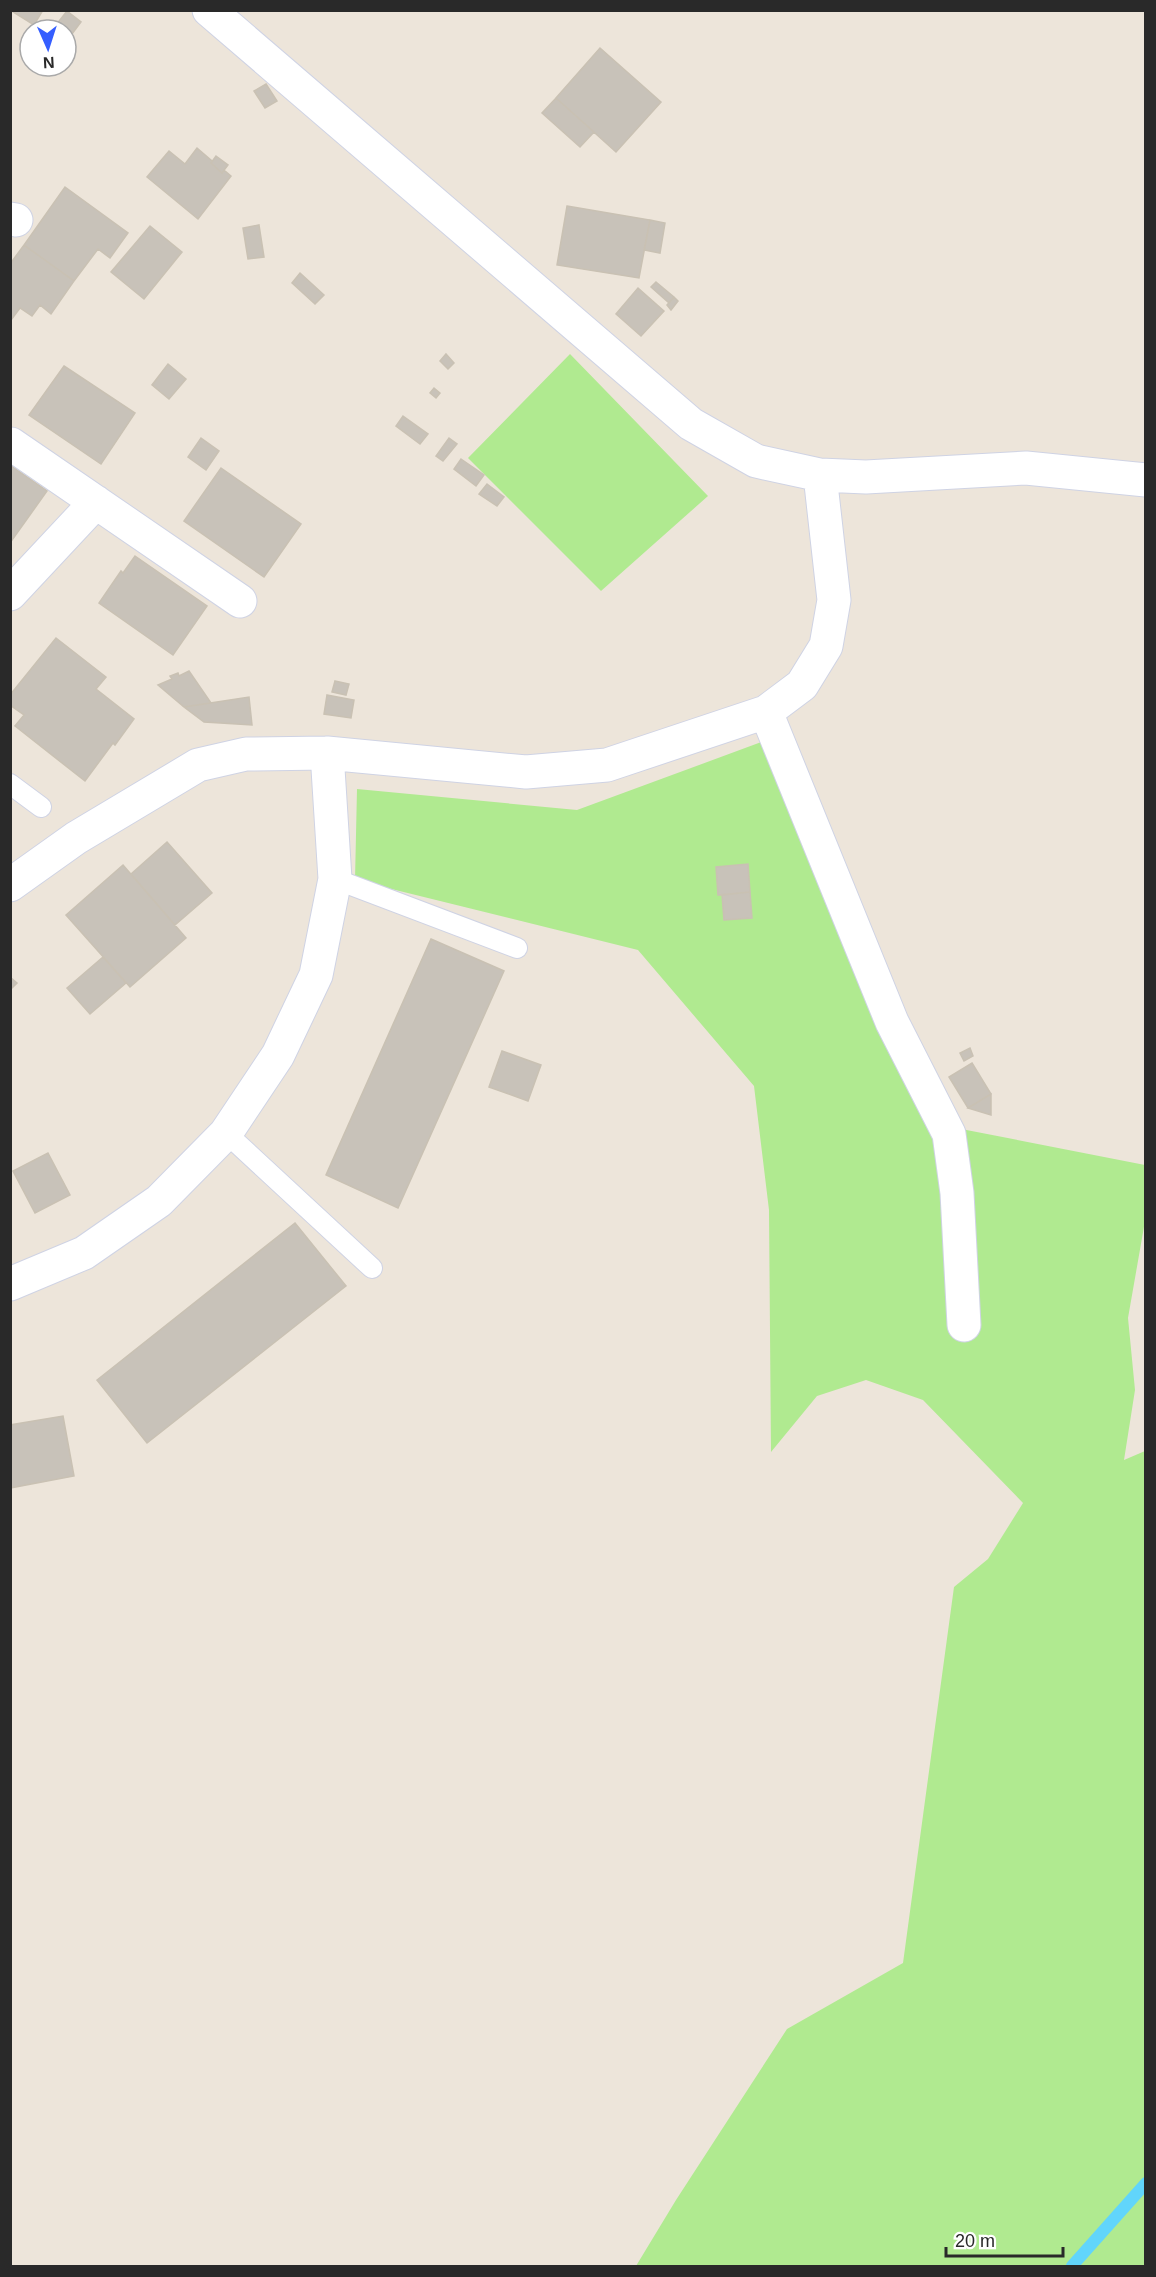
<svg xmlns="http://www.w3.org/2000/svg" width="1156" height="2277" viewBox="0 0 1156 2277" font-family="Helvetica,sans-serif">
<style>
.green{fill:#b0ea90}
.lines{fill:none;stroke-linecap:round;stroke-linejoin:round}
.stream{stroke:#61d5fb;stroke-width:12}
.building{fill:#c8c2b9;stroke:#c9c1b3;stroke-width:1.5}
.service-casing{stroke:#cfd3e4;stroke-width:22}
.minor-casing{stroke:#cfd3e4;stroke-width:35}
.service{stroke:#fff;stroke-width:20}
.minor{stroke:#fff;stroke-width:33}
</style>
<rect width="100%" height="100%" fill="#ede5da"/>
<!-- green -->
<path class="green" d="M570 354 708 496 601 591 468 458Z
M767 740 951 1127 1145 1165V1221L1128 1318 1135 1390 1124 1460 1145 1451V2266H636L676 2200 787 2029 903 1963 954 1587 988 1559 1023 1503 923 1400 866 1380 817 1396 771 1452 769 1210 754 1086 638 950 355 880 357 789 577 810Z"/>
<g class="lines">
<!-- stream -->
<path class="stream" d="M1072 2266 1146 2183"/>
</g>
<!-- building -->
<path class="building" d="M10 10H43L34 25Z
M67 11 81 22 66 42V30H52Z
M600 48 661 102 616 152 556 98Z
M266 84 277 101 265 108 254 91Z
M556 98 594 132 580 147 542 113Z
M197 148 212 161 211 163 222 173 224 170 231 176 198 219 147 177 169 151 185 164Z
M216 156 228 165 222 173 211 163Z
M65 187 128 233 110 258 98 249 74 281 24 245Z
M567 206 650 220 639 278 557 265Z
M650 220 665 223 660 253 644 250Z
M259 225 264 257 248 259 243 228Z
M150 226 182 252 144 299 111 272Z
M24 245 74 281 51 314 40 305 32 316 20 308 11 320 10 264Z
M300 273 324 295 315 304 292 283Z
M656 282 674 297 669 303 651 287Z
M638 288 664 311 641 336 616 314Z
M674 297 678 301 671 310 667 305Z
M446 354 454 363 448 369 440 361Z
M168 364 186 379 169 399 152 385Z
M64 366 135 413 101 464 29 415Z
M434 388 440 393 436 398 430 393Z
M403 416 428 434 420 444 396 426Z
M201 438 219 451 206 470 188 457Z
M449 438 457 444 443 461 436 456Z
M461 459 484 475 476 486 454 469Z
M10 465 47 491 10 543Z
M221 468 301 524 264 577 184 521Z
M487 484 504 497 497 506 479 494Z
M135 556 207 606 173 655 99 603 121 571 123 573Z
M56 638 106 677 96 689 134 719 115 745 113 743 85 781 15 726 24 715 10 705V695Z
M189 671 211 703 184 707 158 685 172 679 170 676 178 673 179 676Z
M335 681 349 684 346 695 332 692Z
M327 695 354 700 351 718 324 714Z
M249 697 252 725 204 722 184 707Z
M167 842 212 893 175 925 131 874Z
M748 864 750 892 718 895 716 867Z
M123 865 186 938 130 987 66 915Z
M750 892 752 918 724 920 722 895Z
M431 939 504 971 398 1208 326 1175Z
M103 957 126 983 90 1014 67 988Z
M10 977 17 983 10 990Z
M970 1048 973 1056 964 1061 960 1053Z
M502 1051 541 1065 528 1101 489 1087Z
M972 1063 991 1094 968 1108 949 1077Z
M991 1094V1115L968 1108Z
M48 1153 70 1195 35 1213 13 1171Z
M295 1223 346 1286 147 1443 97 1380Z
M63 1416 74 1476 10 1488V1425Z"/>
<g class="lines">
<!-- service casing -->
<g class="service-casing">
<path id="service" d="M10 784 41 807
M335 879 517 948
M226 1133 372 1268"/>
</g>
<!-- minor casing -->
<g class="minor-casing">
<path id="minor" d="M209 10 691 424 756 461 820 475 866 477 1026 468 1146 480
M10 219 16 220
M11 444 240 601
M10 594 96 502
M766 712 892 1022 949 1134 957 1193 964 1325
M10 885 76 838 198 765 246 754 327 753 526 772 607 765 766 712 802 685 826 646 834 600 820 475
M10 1284 84 1253 159 1201 226 1133 278 1055 316 975 335 879 327 753"/>
</g>
<!-- service -->
<use href="#service" class="service"/>
<!-- minor -->
<use href="#minor" class="minor"/>
</g>
<!-- border -->
<rect width="1156" height="2277" fill="none" stroke="#292929" stroke-width="24"/>
<!-- north arrow -->
<g transform="translate(48 48) rotate(177)"><circle r="28" fill="#ffffff" stroke="#a9a9a9" stroke-width="1.5"/>
<path d="M0-4.5L10 22L0 15L-10 22Z" fill="#355eff"/>
<text y="-9" font-size="16" font-weight="bold" text-anchor="middle" fill="#292929">N</text>
</g>
<!-- scale -->
<path d="M946 2247v9h117v-9" fill="none" stroke="#292929" stroke-width="3"/>
<text x="955" y="2247" font-size="18" fill="#292929" stroke="#ffffff" stroke-width="4.5" paint-order="stroke">20 m</text>
</svg>
